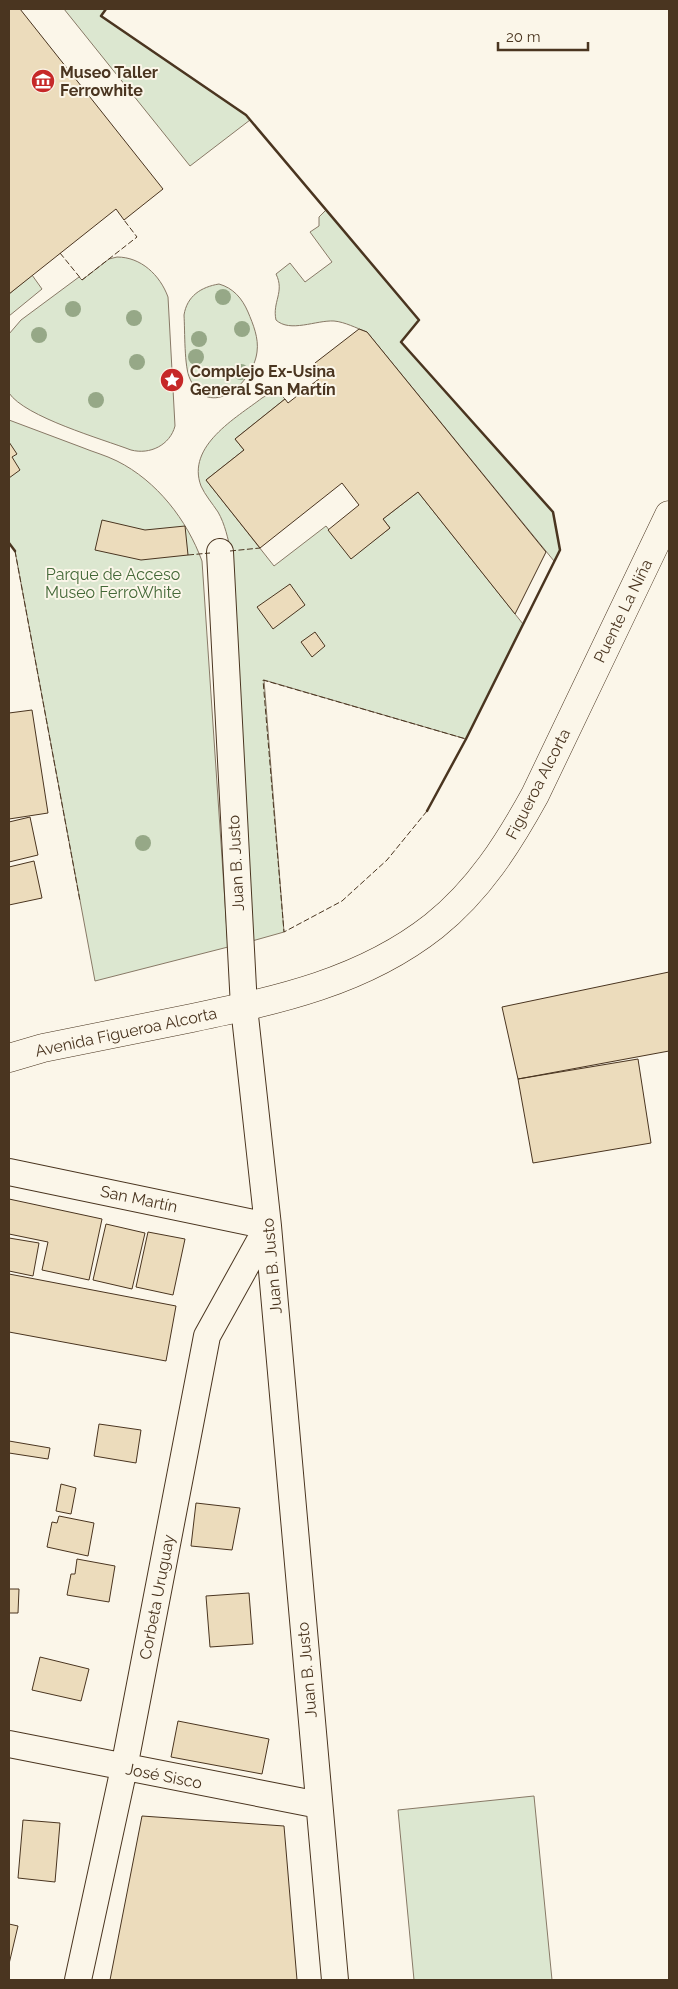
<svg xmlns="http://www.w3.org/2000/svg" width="678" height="1989" viewBox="0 0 678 1989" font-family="Raleway,sans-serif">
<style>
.green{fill:#dce7d0;stroke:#887966}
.building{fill:#ecdcbc;stroke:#4a3520}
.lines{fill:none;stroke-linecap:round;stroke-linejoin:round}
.street-casing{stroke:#4a3520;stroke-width:28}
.secondary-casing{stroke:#4a3520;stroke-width:29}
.street{stroke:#fbf6e9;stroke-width:26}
.secondary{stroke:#fbf6e9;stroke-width:28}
.fence{stroke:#4a3520;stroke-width:1;stroke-dasharray:6 2.5;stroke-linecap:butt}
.wall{stroke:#4a3520;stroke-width:2.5}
.tree{fill:#96a887}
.labels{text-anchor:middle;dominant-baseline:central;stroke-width:4;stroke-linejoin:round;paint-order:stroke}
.poi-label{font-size:16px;font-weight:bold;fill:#4a3520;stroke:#fbf6e9;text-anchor:start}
.park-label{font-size:16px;fill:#436837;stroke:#fbf6e9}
.street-label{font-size:16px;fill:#4a3520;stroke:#fbf6e9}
</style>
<rect width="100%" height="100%" fill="#fbf6e9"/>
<!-- green -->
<path class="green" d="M64 9H106L101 16 246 115 250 120 190 166Z
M326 210 419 320 401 342 553 512 560 550 554 561 367 332C356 328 345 322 334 321 316 320 290 333 276 320 272 302 285 292 276 274L290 263 305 282 332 262 310 232 319 226V217Z
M117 257C141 257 160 275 168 297L175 426C170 445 150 455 131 450 102 439 25 417 9 393V334L21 320 79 277 82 280 109 259Z
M32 275 42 289 9 316V294Z
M219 284C233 288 242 298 248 312 253 324 259 338 257 352 253 384 209 421 190 379 184 367 185 331 184 315 187 296 201 287 219 284Z
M278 392 285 399 235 439 244 450 206 480 274 566 326 526 351 558 390 528 383 519 418 492 523 624 466 739 264 680 284 932 252 941 231 552C228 539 225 524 218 512 212 503 205 495 201 486 186 446 236 418 262 398L269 394Z
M9 420C33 429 57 438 81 447 93 452 105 455 117 461 157 481 187 520 202 561L228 947 95 981 15 551 9 543Z
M534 1796 552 1980H414L398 1810Z"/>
<!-- building -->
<path class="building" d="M9 9H20L163 189 124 220 116 209 9 294Z
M359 329 367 332 546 552 515 614 418 492 383 519 390 528 351 559 328 530 359 505 342 483 260 548 206 480 244 450 235 439 285 399 288 403 324 375 315 363Z
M9 442 17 454 12 457 20 470 9 478Z
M102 520 145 530 185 526 188 555 141 560 95 550Z
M290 584 305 605 273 629 257 607Z
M315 632 325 646 312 657 301 642Z
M32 710 48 813 9 819V713Z
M30 817 38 855 9 862V822Z
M34 861 42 898 9 905V867Z
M669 972V1051L518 1079 502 1007Z
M638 1059 651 1143 533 1163 518 1079Z
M9 1199 102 1219 89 1280 42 1270 48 1242 9 1234Z
M106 1224 145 1233 132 1289 93 1280Z
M148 1232 185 1239 173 1295 136 1287Z
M9 1238 39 1243 33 1276 9 1271Z
M9 1274 176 1306 166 1361 9 1332Z
M99 1424 141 1430 136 1463 94 1456Z
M9 1441 50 1448 48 1459 9 1453Z
M61 1484 76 1488 71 1514 56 1511Z
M196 1503 240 1508 232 1550 191 1546Z
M59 1516 94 1523 88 1556 47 1547 52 1522 57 1523Z
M77 1559 115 1566 109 1602 67 1595 71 1574H75Z
M9 1589H19L18 1613H9Z
M249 1593 253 1644 210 1647 206 1596Z
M40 1657 89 1669 81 1701 32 1690Z
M178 1721 269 1739 262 1774 171 1757Z
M142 1816 284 1826 297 1980H110Z
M23 1820 60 1823 55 1882 18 1878Z
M9 1924 18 1926 9 1964Z"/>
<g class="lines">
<!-- street casing -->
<g class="street-casing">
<path id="street" d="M220 552 244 1007 268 1226 335 1980
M9 1172 268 1226 207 1336 124 1768 78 1980
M9 1744 319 1805"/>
</g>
<!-- secondary casing -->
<g class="secondary-casing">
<path id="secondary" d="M9 1058 43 1048C93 1038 142 1028 192 1018 278 1000 363 982 434 926 479 890 508 844 535 795L669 515"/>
</g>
<!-- street -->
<use href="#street" class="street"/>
<!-- secondary -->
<use href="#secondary" class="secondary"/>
<!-- fence -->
<path class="fence" d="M60 253 82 280 137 237 124 220
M15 551 80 901
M230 551 260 548
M188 555 210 553
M427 811 387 860 342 901 284 932 263 680 466 739"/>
<!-- wall -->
<path class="wall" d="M106 9 101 16 246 115 419 320 401 342 553 512 560 550 466 739 427 811
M9 543 15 551"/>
</g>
<!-- trees -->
<g class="tree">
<circle cx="223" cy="297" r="8"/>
<circle cx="73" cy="309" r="8"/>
<circle cx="134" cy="318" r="8"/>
<circle cx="242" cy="329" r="8"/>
<circle cx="39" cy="335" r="8"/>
<circle cx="199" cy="339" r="8"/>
<circle cx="196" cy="357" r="8"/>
<circle cx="137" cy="362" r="8"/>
<circle cx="241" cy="372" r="8"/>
<circle cx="96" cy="400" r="8"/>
<circle cx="143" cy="843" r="8"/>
</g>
<!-- icons -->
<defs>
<g id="museum-disc" transform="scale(1.25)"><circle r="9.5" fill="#c62828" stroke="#fbf6e9"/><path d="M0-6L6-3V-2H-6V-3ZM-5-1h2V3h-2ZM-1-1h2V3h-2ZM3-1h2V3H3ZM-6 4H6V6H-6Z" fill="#fff"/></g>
<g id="sight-disc" transform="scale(1.25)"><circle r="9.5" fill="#c62828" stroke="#fbf6e9"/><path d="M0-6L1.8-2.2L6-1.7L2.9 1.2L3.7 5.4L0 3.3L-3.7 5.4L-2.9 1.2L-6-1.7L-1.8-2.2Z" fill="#fff"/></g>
</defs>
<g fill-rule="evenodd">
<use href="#museum-disc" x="43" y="81"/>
<use href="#sight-disc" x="172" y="380"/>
</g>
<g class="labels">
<!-- poi labels -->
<g class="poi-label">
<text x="60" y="72">Museo Taller<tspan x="60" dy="18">Ferrowhite</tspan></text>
<text x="190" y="371">Complejo Ex-Usina<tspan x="190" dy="18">General San Martín</tspan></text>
</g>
<!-- park labels -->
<g class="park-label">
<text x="113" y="574">Parque de Acceso<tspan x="113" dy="18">Museo FerroWhite</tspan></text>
</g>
<!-- street labels -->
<g class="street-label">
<text transform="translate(623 611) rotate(-64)">Puente La Niña</text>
<text transform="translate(538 784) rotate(-63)">Figueroa Alcorta</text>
<text transform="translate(236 863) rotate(-93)">Juan B. Justo</text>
<text transform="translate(126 1032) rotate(-12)">Avenida Figueroa Alcorta</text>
<text transform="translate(139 1199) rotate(12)">San Martín</text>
<text transform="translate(272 1266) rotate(-95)">Juan B. Justo</text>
<text transform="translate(157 1597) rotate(-79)">Corbeta Uruguay</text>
<text transform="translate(307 1670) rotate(-95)">Juan B. Justo</text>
<text transform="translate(164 1776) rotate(11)">José Sisco</text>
</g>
</g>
<!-- border -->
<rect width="678" height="1989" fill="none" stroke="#4a3520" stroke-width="20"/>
<!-- scale -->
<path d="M498 42v8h90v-8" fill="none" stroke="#4a3520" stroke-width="2.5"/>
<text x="506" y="42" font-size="15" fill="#4a3520" stroke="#fbf6e9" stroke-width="4" paint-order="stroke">20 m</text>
</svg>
